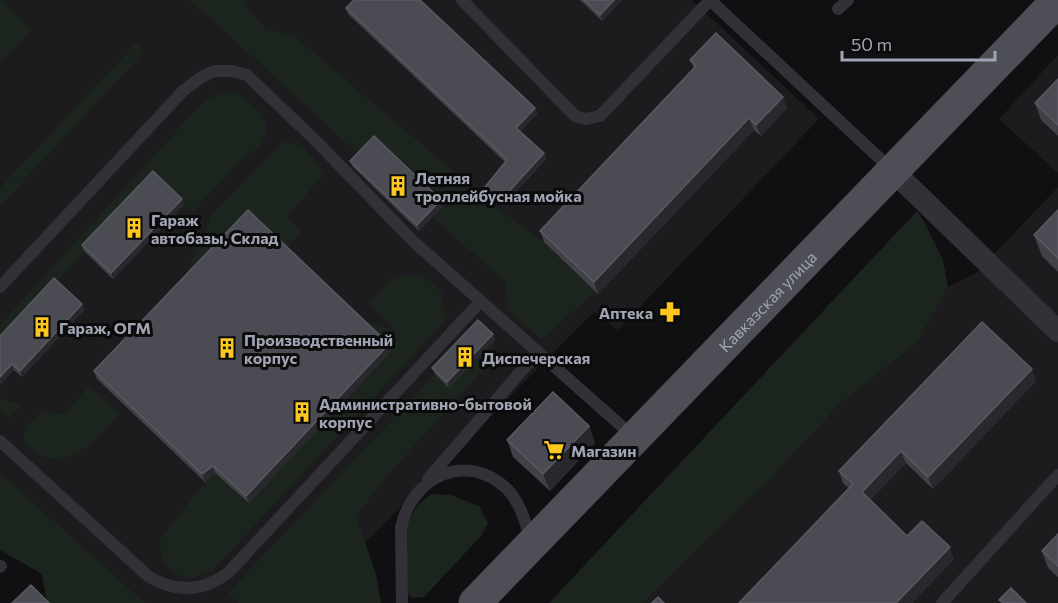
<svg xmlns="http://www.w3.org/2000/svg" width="1058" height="603" viewBox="0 0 1058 603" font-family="Commissioner,sans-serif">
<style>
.built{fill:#1c1c1f}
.green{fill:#1c241e}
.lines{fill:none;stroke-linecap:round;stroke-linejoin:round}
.service{stroke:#313137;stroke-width:12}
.minor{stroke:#313137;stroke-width:22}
.primary{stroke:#4d4e56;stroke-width:33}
.wall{fill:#414147}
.shaded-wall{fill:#29292d}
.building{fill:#4b4c53;stroke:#595a62;stroke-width:1.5}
.labels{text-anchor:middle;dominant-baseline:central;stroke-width:6;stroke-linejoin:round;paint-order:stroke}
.poi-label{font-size:16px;font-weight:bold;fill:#a0a4b3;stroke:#0b0b0c;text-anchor:start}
.street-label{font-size:16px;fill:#a0a4b3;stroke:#0b0b0c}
</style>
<rect width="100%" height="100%" fill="#101012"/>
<!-- built -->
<path class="built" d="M0 0H692L819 119 618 330 594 312 305 603H100L0 507Z
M1058 55V173L999 119Z
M1058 187V603H643L772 477 841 403 918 342 948 287 976 273Z"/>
<!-- green -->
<path class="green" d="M0 0 32 30 0 64Z
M188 0H245L244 5 267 29 294 36 499 210 544 242 595 291 542 340 508 310 506 282 432 217 443 205 362 157 207 15Z
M136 43 145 51 0 206V188Z
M220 93H237L260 112 266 123 267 134 259 147 243 157 193 212 184 205 84 251 0 345V325L204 101Z
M282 142 301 145 325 172 287 217 302 232 285 250 195 275 188 270 211 216Z
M917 211 925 223 943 260 948 287 918 342 841 403 772 477 643 603H549Z
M423 275 442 293 445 321 211 572 188 579C165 569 161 564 160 539L205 482 356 318 396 331 368 304 394 276Z
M495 340 486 367 393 469 356 516 376 574 381 603H239L228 593 435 374 449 388Z
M89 386 120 414C93 443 63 481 25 443L24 428 44 411 64 415Z
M0 397 7 401 23 404 9 418 0 411Z
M0 473 145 603H47L42 574 0 550Z
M432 494 451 495 479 506 488 523 482 535 424 597 413 598 403 590C402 578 398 564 400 551 402 531 413 504 432 494Z"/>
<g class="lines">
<!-- service -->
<path class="service" d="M462 0 575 116 586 119 600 116 710 0
M710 0 891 169
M838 9 848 0
M0 287 183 91 200 78 214 71H231L247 75 316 141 414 242 635 438
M0 441 148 576C175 593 202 592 228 573L480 302
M428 479 537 353
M0 567 1 566
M402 603 401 528C411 477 466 450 507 489 520 502 525 522 531 539
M942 603 1058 475"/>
<!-- minor -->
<path class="minor" d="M892 170 1058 331"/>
<!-- primary -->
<path class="primary" id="s1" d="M475 603 1058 0"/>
</g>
<!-- wall -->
<path class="wall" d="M580 0H622L602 21Z
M346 8 535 108 537 114 520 132 544 153 546 159 503 206 488 193 485 187 505 162 348 14Z
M690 60 787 108 761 136 754 130 598 294 544 242 540 231 694 68Z
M1058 79V136L1041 120 1035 103Z
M350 161 443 206 419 231 353 167Z
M184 205 113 279 84 251 82 245Z
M1058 210V272L1042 256 1034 235Z
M82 304 84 310 22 377 14 370 0 336Z
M493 334 495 340 449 388 435 374 432 368Z
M389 344 391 351 249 503 215 473 205 482 97 379 94 371Z
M1036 381 933 489 906 463 870 500 907 536 954 559 912 603 849 488 843 483 839 471Z
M589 426 595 443 550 491 513 457 507 440Z
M1058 534V577L1048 568 1042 551Z"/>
<!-- shaded-wall -->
<path class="shaded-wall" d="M614 0H622L602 21 600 15Z
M783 97 787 108 761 136 756 125Z
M535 108 537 114 518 134 516 128Z
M749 118 754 130 598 294 594 282Z
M544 153 546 159 503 206 501 200Z
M182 199 184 205 113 279 111 273Z
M441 200 443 206 419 231 417 225Z
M82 304 84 310 22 377 20 371Z
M493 334 495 340 449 388 447 382Z
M389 344 391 351 249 503 246 496Z
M12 364 14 370 0 386V377Z
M1032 369 1036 381 933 489 928 477Z
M589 426 595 443 550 491 543 474Z
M901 451 906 463 866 504 862 492Z
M213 466 215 473 205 482 202 474Z
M950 547 954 559 912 603H896Z"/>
<!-- building -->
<path class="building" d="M354 0H420L535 108 516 128 544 153 501 200 485 187 507 160 346 8Z
M584 0H614L600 15Z
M716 33 783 97 756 125 749 118 594 282 540 231 696 66 690 60Z
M1058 79V125L1035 103Z
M374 136 441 200 417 225 350 161Z
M153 171 182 199 111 273 82 245Z
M248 210 389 344 246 496 213 466 202 474 94 371Z
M1058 210V258L1034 235Z
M54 278 82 304 20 371 12 364 0 377V336Z
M478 320 493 334 447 382 432 368Z
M982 322 1032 369 928 477 901 451 862 492 907 536 922 521 950 547 896 603H739L853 484 839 471Z
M553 392 589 426 543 474 507 440Z
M1058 534V566L1042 551Z
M31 585 49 603H12Z
M1011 588 1026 603H1003L999 600Z
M658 597 664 603H652Z"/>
<!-- icons -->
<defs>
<g id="building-bare" transform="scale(1.62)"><path d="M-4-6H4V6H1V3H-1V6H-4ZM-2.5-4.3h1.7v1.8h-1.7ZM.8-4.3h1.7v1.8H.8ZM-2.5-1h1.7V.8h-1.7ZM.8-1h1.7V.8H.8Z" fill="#fcc71e" stroke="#0b0b0c" stroke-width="2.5" paint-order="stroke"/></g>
<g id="pharmacy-bare" transform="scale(1.62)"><path d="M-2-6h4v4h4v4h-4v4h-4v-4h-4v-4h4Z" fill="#fcc71e" stroke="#0b0b0c" stroke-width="2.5" paint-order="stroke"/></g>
<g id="supermarket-bare" transform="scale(1.62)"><path d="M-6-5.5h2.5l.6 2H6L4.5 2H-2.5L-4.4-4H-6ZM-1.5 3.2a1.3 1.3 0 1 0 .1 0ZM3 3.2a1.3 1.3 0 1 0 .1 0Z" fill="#fcc71e" stroke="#0b0b0c" stroke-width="2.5" paint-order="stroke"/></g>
</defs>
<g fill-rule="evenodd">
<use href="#building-bare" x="398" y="186"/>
<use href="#building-bare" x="134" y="228"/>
<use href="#pharmacy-bare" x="670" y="312"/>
<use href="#building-bare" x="42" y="327"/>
<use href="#building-bare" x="227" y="348"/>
<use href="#building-bare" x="465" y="357"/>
<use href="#building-bare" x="302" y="412"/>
<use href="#supermarket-bare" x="554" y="450"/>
</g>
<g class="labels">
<!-- poi labels -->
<g class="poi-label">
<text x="415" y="177">Летняя<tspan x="415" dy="18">троллейбусная мойка</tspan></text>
<text x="151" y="219">Гараж<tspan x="151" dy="18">автобазы, Склад</tspan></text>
<text x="653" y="312" text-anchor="end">Аптека</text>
<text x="59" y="327">Гараж, ОГМ</text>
<text x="244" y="339">Производственный<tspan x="244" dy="18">корпус</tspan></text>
<text x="482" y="357">Диспечерская</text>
<text x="319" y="403">Административно-бытовой<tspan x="319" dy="18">корпус</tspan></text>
<text x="571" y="450">Магазин</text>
</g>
<!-- street labels -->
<g class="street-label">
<text stroke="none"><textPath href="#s1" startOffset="420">Кавказская улица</textPath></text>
</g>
</g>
<!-- scale -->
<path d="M842 51v9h153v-9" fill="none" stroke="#a0a4b3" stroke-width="3"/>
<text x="851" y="51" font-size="18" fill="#a0a4b3" stroke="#0b0b0c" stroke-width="4.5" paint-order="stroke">50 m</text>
</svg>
